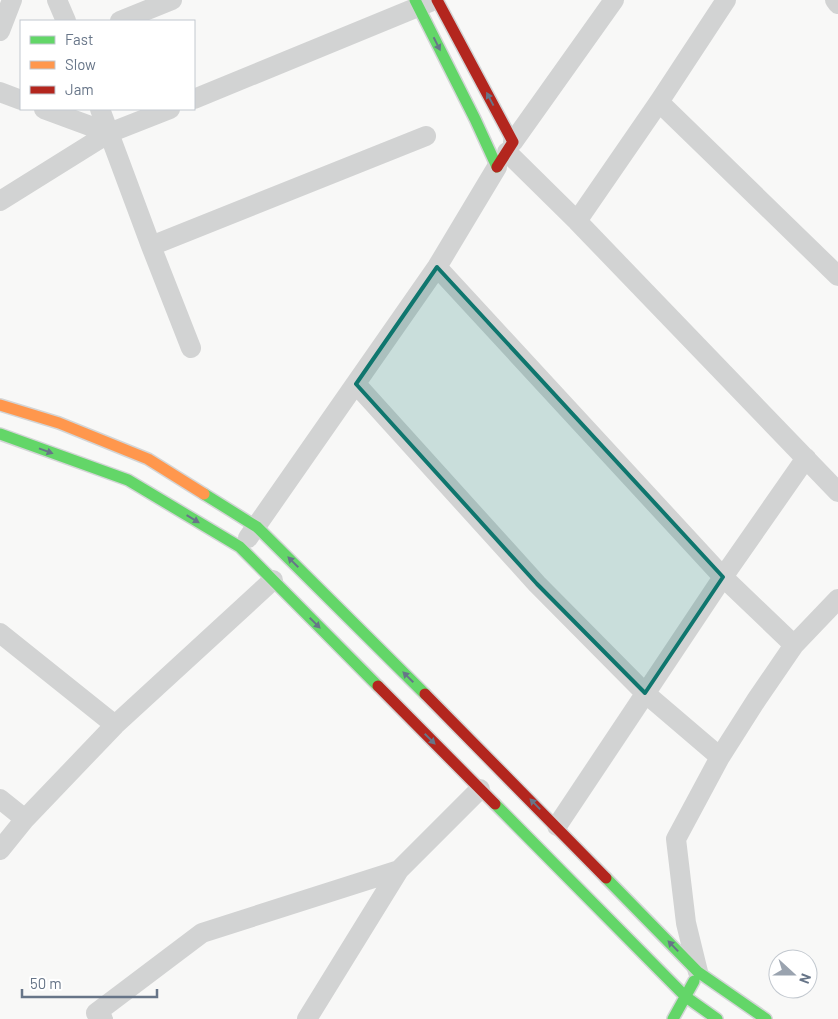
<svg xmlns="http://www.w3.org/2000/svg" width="838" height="1019" viewBox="0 0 838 1019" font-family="Barlow,sans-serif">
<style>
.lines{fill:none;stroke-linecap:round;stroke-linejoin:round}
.fast-casing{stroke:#d3d5d6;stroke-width:14}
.slow-casing{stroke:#d3d5d6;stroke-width:14}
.jam-casing{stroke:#d3d5d6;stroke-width:14}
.street{stroke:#d2d3d3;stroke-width:20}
.fast{stroke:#63d668;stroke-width:11}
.slow{stroke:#ff974d;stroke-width:11}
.jam{stroke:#b3261e;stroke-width:11}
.oneway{fill:#677588}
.marked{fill:#0f766e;fill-opacity:0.2;stroke:#0f766e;stroke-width:4;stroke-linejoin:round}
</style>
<rect width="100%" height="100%" fill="#f8f8f7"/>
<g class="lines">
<!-- fast casing -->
<g class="fast-casing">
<path id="fast" d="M415 0 475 119 497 167
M0 434 128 480 240 547 378 686
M204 494 257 527 425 694
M495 804 686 997 717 1019
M606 878 698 972 766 1019
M673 1019 694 981"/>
</g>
<!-- slow casing -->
<g class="slow-casing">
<path id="slow" d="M0 405 59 423 148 459 204 494"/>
</g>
<!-- jam casing -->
<g class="jam-casing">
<path id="jam" d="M437 0 513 142 497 167
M378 686 495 804
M425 694 606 878"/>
</g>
<!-- street -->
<path class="street" d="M57 0 66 21
M835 0 838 4
M120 21 172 0
M0 31 12 0
M0 92 21 100
M194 99 430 2
M659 102 838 276
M44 109 109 133
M100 109 151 246 191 348
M513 142 614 0
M507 152 577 221 838 492
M0 201 109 133 170 109
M577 221 659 102 726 0
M151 246 426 136
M437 267 723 577 794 645
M356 384 537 584 645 693 720 757
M248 538 437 267 497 167
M0 633 115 725
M0 799 25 819 0 850
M25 819 115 725 273 580
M557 826 723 577 806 458
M698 972 686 923 676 839 720 757 757 699 794 645 838 599
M103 1019 96 1013 202 933 399 870
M307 1019 399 870 480 789"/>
<!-- fast -->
<use href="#fast" class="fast"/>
<!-- slow -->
<use href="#slow" class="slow"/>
<!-- jam -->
<use href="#jam" class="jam"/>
</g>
<!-- one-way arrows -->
<defs><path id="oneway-solid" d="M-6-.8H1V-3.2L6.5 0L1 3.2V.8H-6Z" transform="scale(1.25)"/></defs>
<g class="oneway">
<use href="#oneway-solid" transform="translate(437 44) rotate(63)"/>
<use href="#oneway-solid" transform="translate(490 99) rotate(-118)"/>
<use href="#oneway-solid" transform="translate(46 451) rotate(20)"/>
<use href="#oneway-solid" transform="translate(193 519) rotate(31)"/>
<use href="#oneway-solid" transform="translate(293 562) rotate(-135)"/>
<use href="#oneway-solid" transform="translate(315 623) rotate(45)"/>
<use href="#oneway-solid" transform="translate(408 677) rotate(-135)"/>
<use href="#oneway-solid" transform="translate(430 739) rotate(45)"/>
<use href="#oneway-solid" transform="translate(535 804) rotate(-134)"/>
<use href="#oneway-solid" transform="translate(673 946) rotate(-134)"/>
</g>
<!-- marked area -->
<path class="marked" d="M437 267 723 577 645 693 537 584 356 384Z"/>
<!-- legend -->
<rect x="20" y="20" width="175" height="90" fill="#ffffff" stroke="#c2c8cf"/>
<rect x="30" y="36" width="25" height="8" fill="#63d668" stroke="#c2c8cf"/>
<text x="65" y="45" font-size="15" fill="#677588">Fast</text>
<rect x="30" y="61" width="25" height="8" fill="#ff974d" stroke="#c2c8cf"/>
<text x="65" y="70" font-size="15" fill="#677588">Slow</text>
<rect x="30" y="86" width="25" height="8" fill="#b3261e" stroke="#c2c8cf"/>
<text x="65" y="95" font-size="15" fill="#677588">Jam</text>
<!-- north arrow -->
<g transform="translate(793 974) rotate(111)"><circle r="24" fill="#ffffff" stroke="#c2c8cf"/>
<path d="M0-4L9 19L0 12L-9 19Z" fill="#9aa3af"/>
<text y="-8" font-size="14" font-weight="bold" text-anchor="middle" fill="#677588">N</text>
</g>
<!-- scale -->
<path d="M22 989v8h135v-8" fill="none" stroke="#677588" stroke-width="2.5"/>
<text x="30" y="989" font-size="15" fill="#677588" stroke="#ffffff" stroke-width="4" paint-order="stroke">50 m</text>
</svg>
